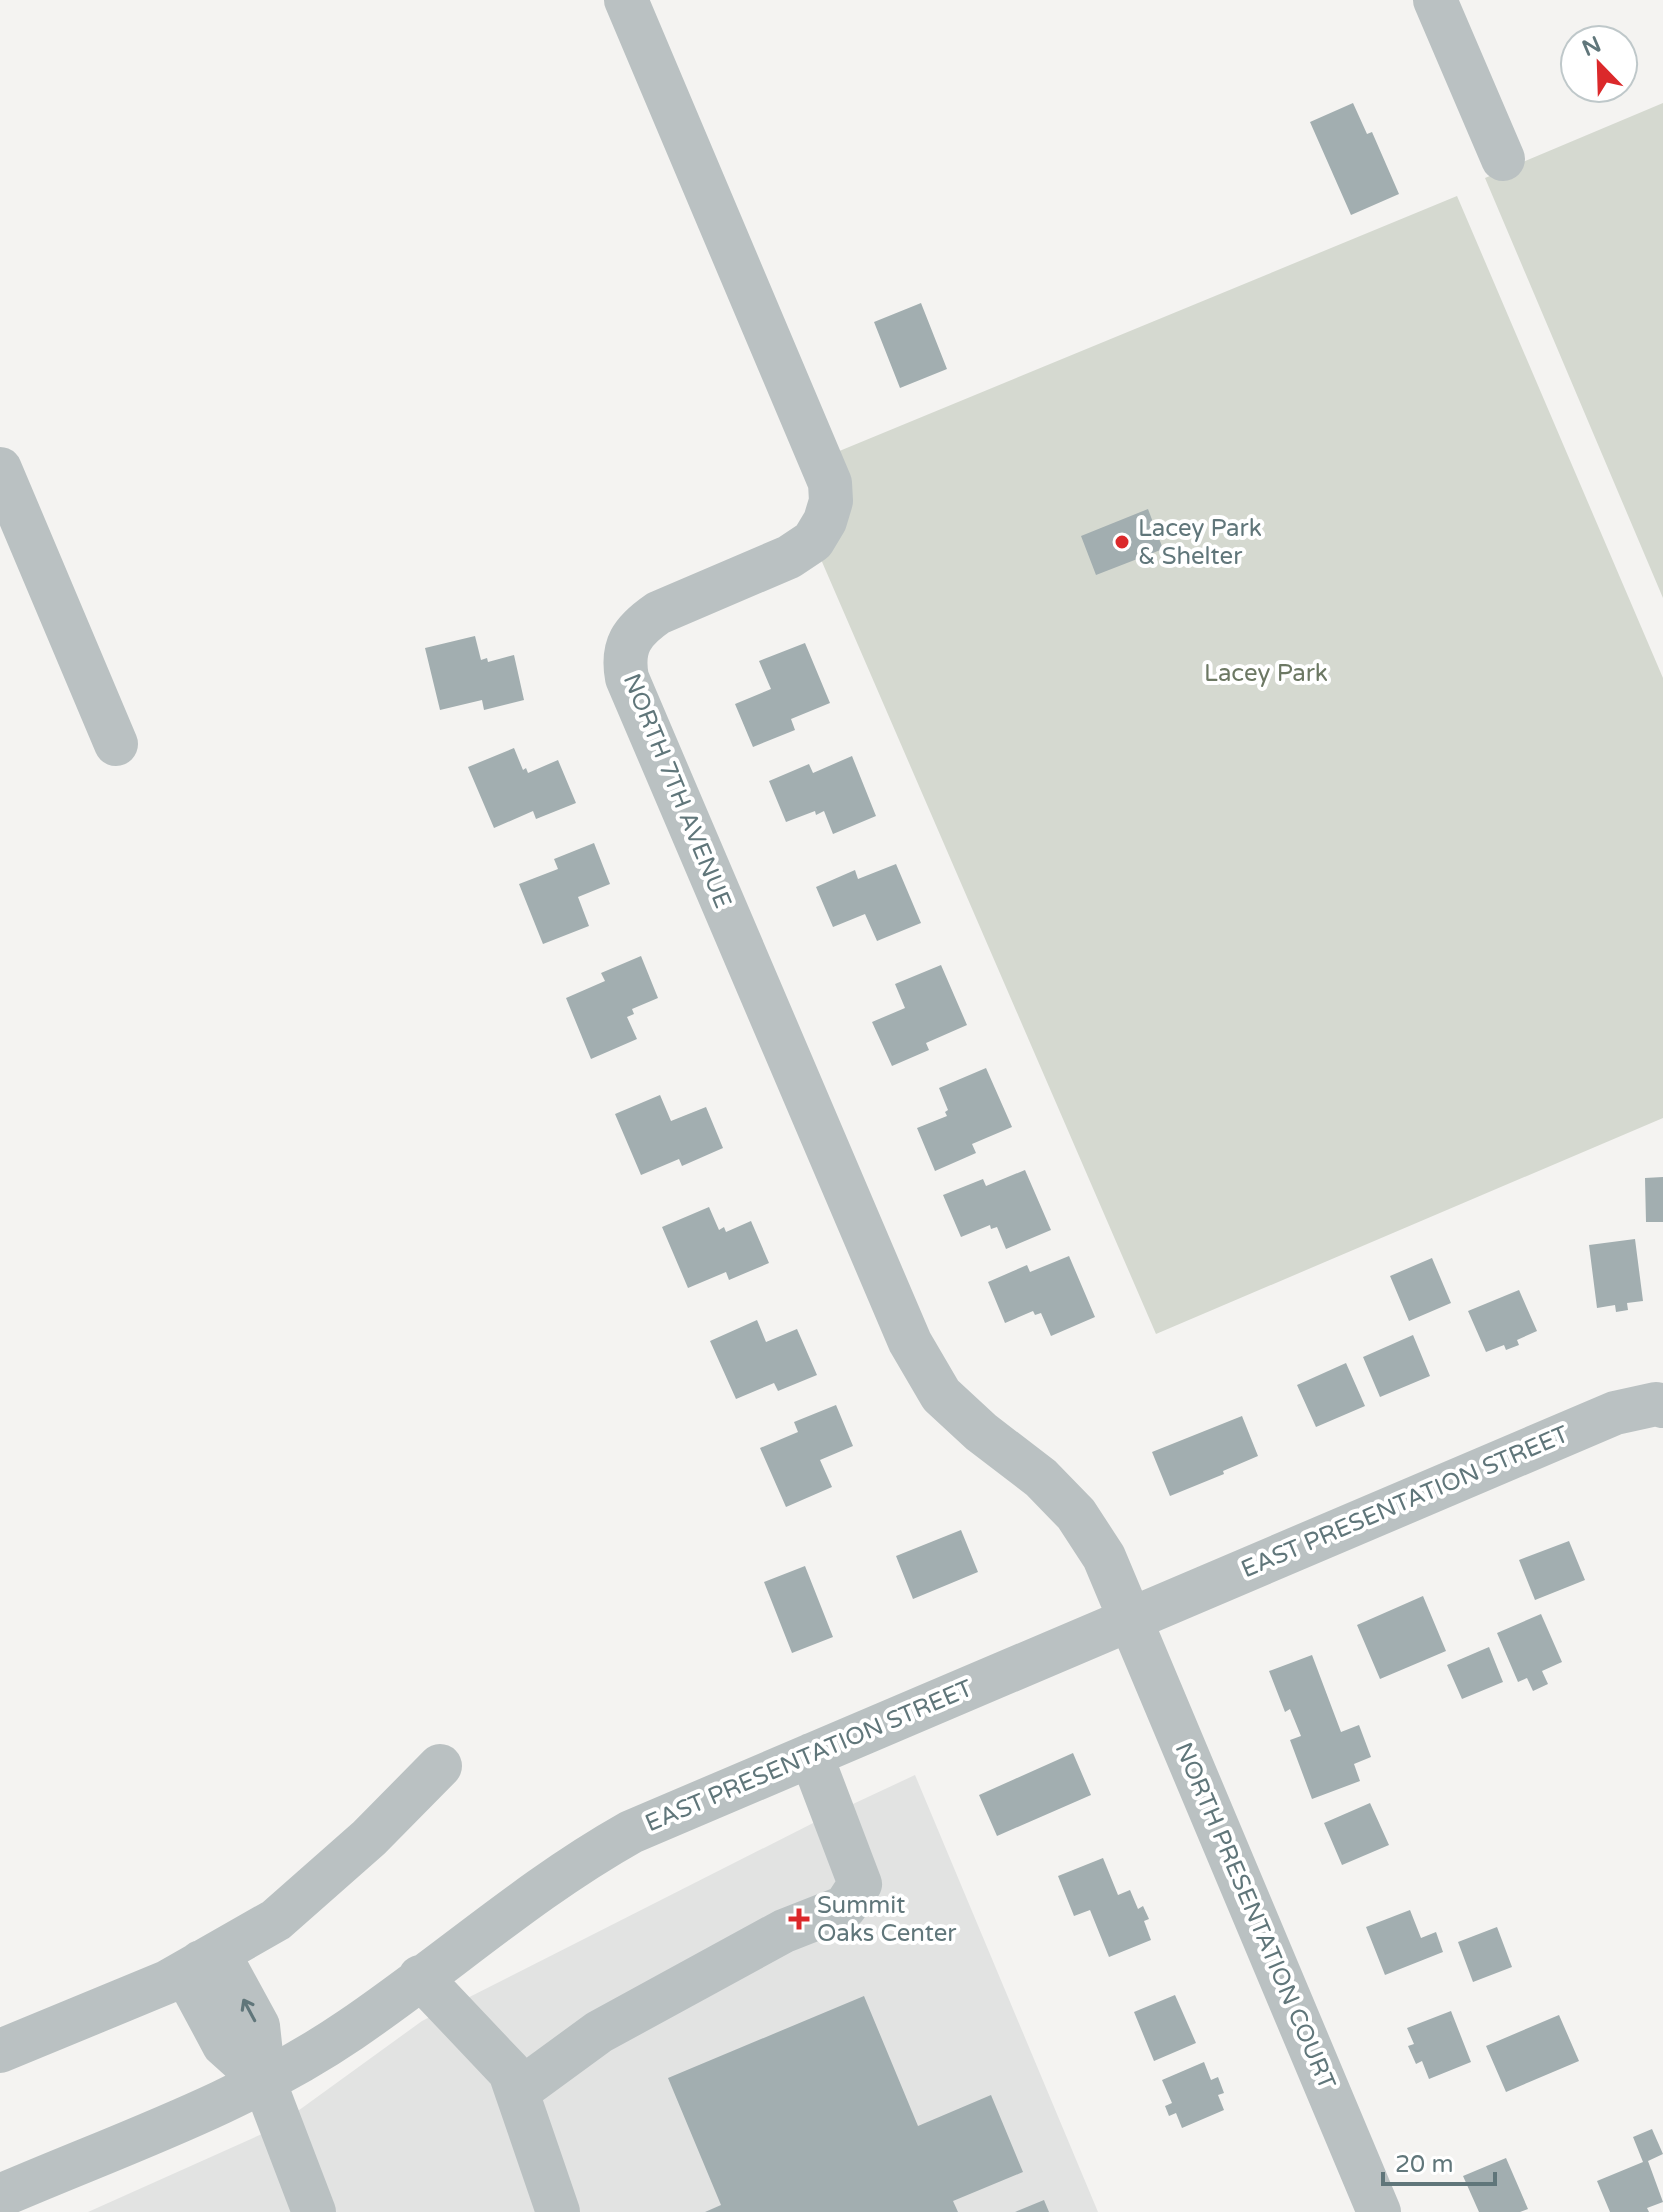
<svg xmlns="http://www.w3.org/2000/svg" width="1663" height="2212" viewBox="0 0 1663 2212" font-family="'Varela Round',sans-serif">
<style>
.built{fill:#e2e3e2}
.green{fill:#d5d9d0}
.building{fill:#a2aeb0}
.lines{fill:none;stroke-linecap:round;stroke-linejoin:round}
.minor{stroke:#bac1c2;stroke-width:44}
.oneway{stroke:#60767a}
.poi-dot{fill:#db292b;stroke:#fff;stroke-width:3}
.labels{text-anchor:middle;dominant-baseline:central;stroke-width:8;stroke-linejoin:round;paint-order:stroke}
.poi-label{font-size:24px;fill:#60767a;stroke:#fff;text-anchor:start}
.park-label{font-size:24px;fill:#6c7863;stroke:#fff}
.street-label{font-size:24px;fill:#60767a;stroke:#fff}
</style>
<rect width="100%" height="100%" fill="#f4f3f1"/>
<!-- built -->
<path class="built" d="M915 1775 1098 2212H88L273 2129 422 2021 823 1818Z"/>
<!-- green -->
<path class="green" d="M1663 103V598L1485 178Z
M1457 196 1663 678V1118L1156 1334 813 541 820 459Z"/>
<!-- building -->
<path class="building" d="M1353 103 1367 134 1372 132 1399 194 1351 215 1310 122Z
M921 303 947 369 900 388 874 322Z
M1148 509 1163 549 1096 575 1081 536Z
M475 636 481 660 487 658 488 662 514 655 524 700 484 710 482 700 440 710 425 648Z
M805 643 830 703 791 719 795 730 753 747 735 704 771 689 759 661Z
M514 748 523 770 526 768 528 773 558 760 576 803 536 819 533 811 494 828 468 767Z
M852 756 876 816 833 834 824 811 816 815 815 811 786 822 769 781 809 764 813 773Z
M594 843 610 884 578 897 589 926 543 944 519 884 558 869 554 859Z
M896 864 921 923 877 941 865 914 833 927 816 887 855 870 858 879Z
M641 956 658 998 632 1009 634 1014 627 1017 637 1039 591 1059 566 998 605 981 601 973Z
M941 965 967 1025 926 1043 929 1050 892 1066 872 1022 905 1008 895 984Z
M986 1068 1012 1127 972 1144 976 1153 935 1171 917 1128 947 1116 945 1112 948 1110 939 1088Z
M660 1095 671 1121 706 1107 723 1148 682 1166 679 1159 641 1175 615 1114Z
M1025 1170 1051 1230 1006 1249 997 1227 991 1229 990 1225 961 1237 943 1195 983 1179 986 1186Z
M1663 1177V1222H1646L1645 1178Z
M709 1207 719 1230 724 1227 726 1232 751 1221 769 1263 729 1280 726 1272 688 1288 662 1227Z
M1635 1239 1643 1301 1627 1303 1628 1310 1616 1312 1615 1305 1597 1308 1589 1245Z
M1069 1256 1095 1317 1051 1336 1041 1313 1035 1315 1033 1311 1005 1323 988 1282 1027 1265 1030 1272Z
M1432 1258 1451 1303 1409 1321 1390 1276Z
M1519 1290 1537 1331 1517 1340 1519 1345 1506 1350 1504 1345 1486 1352 1468 1311Z
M757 1320 766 1342 797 1329 817 1375 778 1391 774 1383 736 1399 710 1341Z
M1413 1335 1430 1376 1380 1397 1363 1357Z
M1346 1363 1365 1406 1316 1427 1297 1385Z
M836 1405 853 1446 820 1460 832 1487 786 1507 760 1448 798 1432 794 1422Z
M1242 1416 1258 1456 1223 1471 1224 1474 1170 1496 1152 1452Z
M961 1530 978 1572 913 1599 896 1556Z
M1569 1541 1585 1580 1535 1600 1519 1560Z
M805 1566 833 1637 792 1653 764 1582Z
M1423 1596 1446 1651 1380 1679 1357 1625Z
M1541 1614 1562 1662 1542 1671 1548 1684 1533 1691 1527 1678 1518 1682 1497 1633Z
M1489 1647 1503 1682 1462 1699 1447 1665Z
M1312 1655 1341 1732 1359 1725 1371 1757 1354 1764 1360 1781 1312 1799 1290 1740 1301 1736 1290 1709 1285 1712 1269 1671Z
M1073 1753 1091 1795 997 1836 979 1795Z
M1370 1803 1389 1845 1342 1865 1324 1823Z
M1103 1858 1118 1895 1130 1890 1138 1909 1143 1906 1149 1919 1144 1921 1151 1940 1109 1957 1090 1910 1074 1916 1058 1876Z
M1410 1910 1421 1938 1436 1932 1443 1952 1385 1975 1366 1927Z
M1497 1927 1512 1967 1473 1982 1458 1942Z
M1175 1995 1196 2043 1154 2061 1134 2012Z
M864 1996 918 2126 991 2095 1023 2172 953 2201 958 2212H705L721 2205 668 2078Z
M1451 2011 1471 2062 1429 2079 1422 2061 1416 2064 1408 2046 1414 2044 1407 2028Z
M1559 2015 1579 2061 1506 2092 1486 2046Z
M1204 2062 1211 2080 1218 2077 1224 2093 1218 2095 1224 2110 1182 2128 1176 2113 1169 2116 1165 2106 1172 2103 1162 2080Z
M1652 2129 1663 2154 1648 2161 1663 2202 1647 2208 1649 2212H1610L1597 2181 1643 2162 1633 2137Z
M1506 2158 1528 2209 1520 2212H1479L1463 2176Z
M1044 2200 1049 2212H1015Z"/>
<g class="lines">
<!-- minor -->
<path class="minor" d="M626 0 830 483 831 501 825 521 813 541 789 557 658 613C632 631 621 646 627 678L910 1342 941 1395 981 1432 1041 1478 1076 1514 1104 1557 1379 2212
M1435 0 1503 159
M0 469 116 744
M420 1977 510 2072 558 2212
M0 2051 167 1982 276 1920 369 1838 440 1766
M264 2081 224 2045 194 1989 201 1962 228 1971 258 2026 264 2081 314 2212
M517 2092 599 2032 784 1931 845 1907 860 1884 811 1755
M0 2196C118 2145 243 2103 350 2030 446 1965 528 1890 631 1832L1615 1413 1656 1404 1663 1406"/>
</g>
<!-- one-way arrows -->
<defs><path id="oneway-shaft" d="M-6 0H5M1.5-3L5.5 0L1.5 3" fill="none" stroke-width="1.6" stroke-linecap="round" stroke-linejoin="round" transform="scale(2)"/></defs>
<use class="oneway" href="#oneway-shaft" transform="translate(249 2010) rotate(-118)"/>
<!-- markers -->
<g class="poi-dot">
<circle cx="1122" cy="542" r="8"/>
<path d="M795 1907h8v8h8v8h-8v8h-8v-8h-8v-8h8z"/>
</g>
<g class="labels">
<!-- poi labels -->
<g class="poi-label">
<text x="1138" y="528">Lacey Park<tspan x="1138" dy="28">&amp; Shelter</tspan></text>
<text x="817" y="1905">Summit<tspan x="817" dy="28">Oaks Center</tspan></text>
</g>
<!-- park labels -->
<g class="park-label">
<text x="1266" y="673">Lacey Park</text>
</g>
<!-- street labels -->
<g class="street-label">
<text transform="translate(677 791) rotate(68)">NORTH 7TH AVENUE</text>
<text transform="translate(1405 1502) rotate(-23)">EAST PRESENTATION STREET</text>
<text transform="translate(809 1756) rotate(-23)">EAST PRESENTATION STREET</text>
<text transform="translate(1255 1916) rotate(67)">NORTH PRESENTATION COURT</text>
</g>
</g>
<!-- north arrow -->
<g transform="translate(1599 64) rotate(337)"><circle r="38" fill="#ffffff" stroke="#bfc8ca" stroke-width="2"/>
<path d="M0-6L14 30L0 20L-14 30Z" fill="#db292b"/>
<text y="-12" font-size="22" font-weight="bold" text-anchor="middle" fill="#60767a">N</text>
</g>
<!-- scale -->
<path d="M1383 2172v12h112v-12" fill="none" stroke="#60767a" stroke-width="4"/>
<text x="1395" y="2172" font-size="24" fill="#60767a" stroke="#ffffff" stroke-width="6" paint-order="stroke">20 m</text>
</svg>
